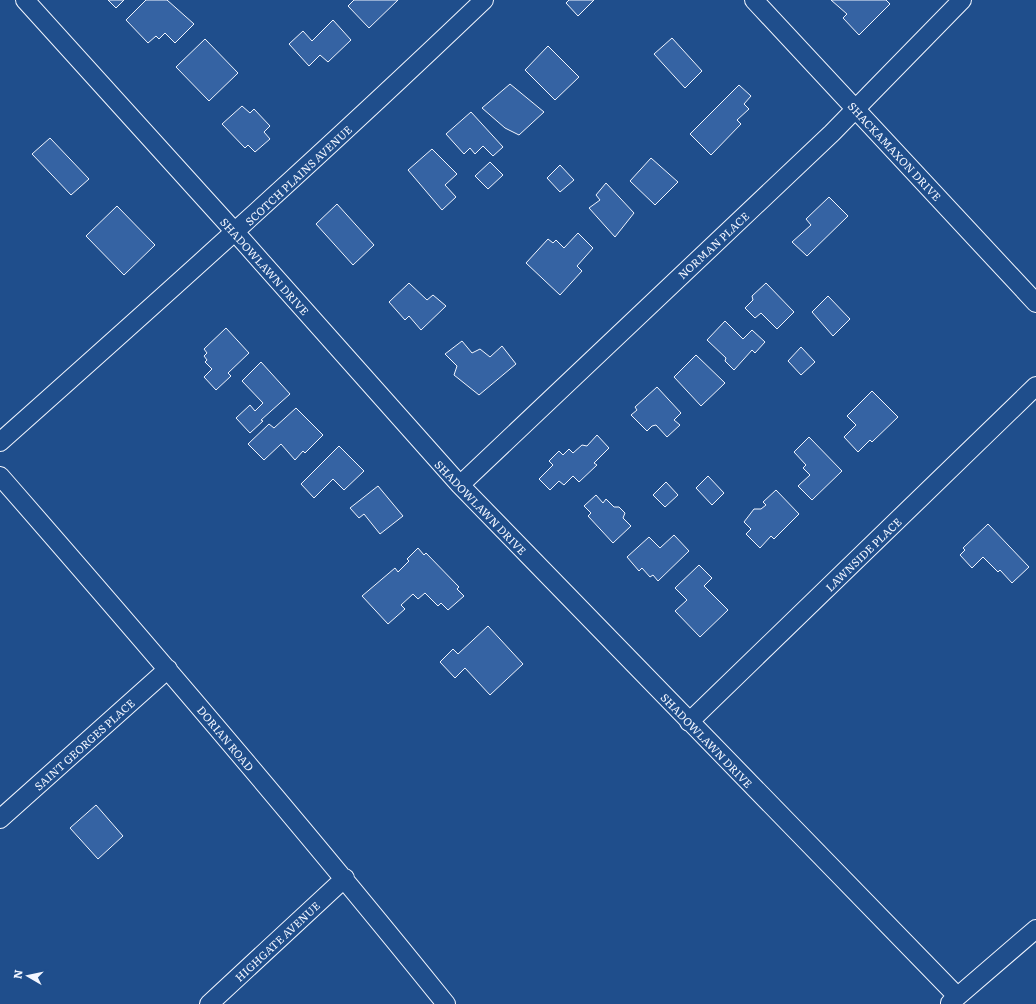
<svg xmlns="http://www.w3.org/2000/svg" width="1036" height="1004" viewBox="0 0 1036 1004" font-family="Literata,serif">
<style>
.building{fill:#3563a3;stroke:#f2f6ff}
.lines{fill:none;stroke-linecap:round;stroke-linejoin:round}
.minor-casing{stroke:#f2f6ff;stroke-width:20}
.minor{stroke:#1f4e8c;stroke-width:18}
.labels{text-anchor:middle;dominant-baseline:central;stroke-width:3;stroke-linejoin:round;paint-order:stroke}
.street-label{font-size:11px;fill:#f2f6ff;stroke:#1f4e8c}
</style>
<rect width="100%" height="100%" fill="#1f4e8c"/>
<!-- building -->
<path class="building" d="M108 0H124L116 8Z
M146 0H167L194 24 175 43 165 33 159 39 156 36 148 43 126 20Z
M354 0H398L369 28 348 6Z
M569 0H594L578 16 566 3Z
M831 0H886L890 4 859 35 843 18 847 14Z
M333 20 351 40 328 62 320 55 309 66 289 44 303 31 312 41Z
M672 38 702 71 685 88 654 54Z
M205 39 238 73 209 101 176 67Z
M548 46 579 77 555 100 525 70Z
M510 84 544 112 519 135 505 128 482 108Z
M739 85 751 96 744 104 749 109 737 120 741 124 711 155 690 134Z
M242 106 250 113 254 109 270 126 264 132 270 139 255 152 248 145 245 148 222 124Z
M471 112 503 147 493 156 483 146 475 154 470 148 464 154 446 134Z
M50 138 89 179 71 195 32 154Z
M432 149 457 174 445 185 456 197 442 210 408 170Z
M651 158 678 182 655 205 630 181Z
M490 162 503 175 488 189 475 176Z
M560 165 574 180 560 192 547 178Z
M606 183 634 213 615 237 589 208 600 200 596 195Z
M829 197 848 216 807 256 792 242 811 225 806 219Z
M337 204 374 245 353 265 316 224Z
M117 206 155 245 124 275 86 236Z
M578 233 593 248 577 266 582 271 560 295 526 263 548 239 553 243 556 240 564 248Z
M409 283 427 300 433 295 446 306 421 330 409 316 405 320 389 302Z
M766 283 794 312 777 329 761 313 755 318 745 308 753 300 752 296Z
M828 296 850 319 833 336 812 312Z
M725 321 743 339 752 330 765 342 755 353 752 350 734 370 725 361 726 358 707 340Z
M226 328 249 353 228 373 231 376 216 390 204 377 212 369 205 362 207 360 204 356 207 353 204 349Z
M462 341 472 353 480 349 490 357 502 346 516 364 479 395 454 375 457 366 445 354Z
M801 347 815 362 801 375 788 361Z
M696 355 725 383 701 406 674 377Z
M261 362 290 394 261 420 263 421 250 433 236 418 250 405 255 411 263 403 242 381Z
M657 387 681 413 674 420 680 425 667 437 656 425 652 426 647 431 631 415 637 410 635 407Z
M872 391 898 417 872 442 870 440 858 452 844 437 856 425 847 416Z
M296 408 323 435 305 453 303 451 295 460 281 444 264 460 248 444 269 424 274 428Z
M597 435 609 448 594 463 597 465 579 482 573 476 564 485 559 481 550 490 539 479 553 465 549 461 559 451 563 455 569 449 573 453 582 445 587 446Z
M809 437 842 471 812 500 798 486 810 475 803 468 806 465 794 452Z
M339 446 364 471 344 490 333 479 314 498 301 484Z
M708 476 724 493 712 505 696 488Z
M666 482 678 495 665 507 653 495Z
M378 486 403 516 380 534 364 514 359 518 350 508Z
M776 490 799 514 774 539 771 536 760 548 746 534 751 529 744 522 754 509H761L766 505 763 502Z
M596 495 603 503 606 499 614 507H619L625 513 623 518 631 526 613 543 588 516 591 513 584 506Z
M988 524 1029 567 1012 583 1000 570 998 572 983 557 972 568 960 555 965 550 963 548Z
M674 535 689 551 658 581 653 575 650 577 642 568 639 571 627 557 649 537 660 548Z
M418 548 424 555 426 553 459 587 457 589 464 596 448 610 441 603 438 606 425 593 418 599 413 594 401 605 405 609 388 624 362 596 395 568 398 572 409 561 407 559Z
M699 565 712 578 704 586 728 610 700 637 675 611 687 600 675 588Z
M488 626 523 664 490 695 465 668 455 678 440 662 453 649 458 654Z
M96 805 123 836 98 859 70 828Z"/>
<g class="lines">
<!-- minor casing -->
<g class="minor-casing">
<path id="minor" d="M25 0 235 232 460 485 957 996
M754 0 1036 303
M0 442C163 297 326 151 484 0
M0 476C152 650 302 825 446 1004
M460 485 832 133 962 0
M689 722 1036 386
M0 819 168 669
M950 1003 1036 929
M209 1004 345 878"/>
</g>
<!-- minor -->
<use href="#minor" class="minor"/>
</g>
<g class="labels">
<!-- street labels -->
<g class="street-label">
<text transform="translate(895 151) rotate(47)">SHACKAMAXON DRIVE</text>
<text transform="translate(298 175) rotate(-43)">SCOTCH PLAINS AVENUE</text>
<text transform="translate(713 245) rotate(-43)">NORMAN PLACE</text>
<text transform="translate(265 266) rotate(48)">SHADOWLAWN DRIVE</text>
<text transform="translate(481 507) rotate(46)">SHADOWLAWN DRIVE</text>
<text transform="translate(863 554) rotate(-44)">LAWNSIDE PLACE</text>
<text transform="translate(226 738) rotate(50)">DORIAN ROAD</text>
<text transform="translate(707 740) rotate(46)">SHADOWLAWN DRIVE</text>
<text transform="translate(84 744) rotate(-42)">SAINT GEORGES PLACE</text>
<text transform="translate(277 941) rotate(-43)">HIGHGATE AVENUE</text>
</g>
</g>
<!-- north arrow -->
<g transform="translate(28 976) rotate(279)" stroke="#1f4e8c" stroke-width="3" paint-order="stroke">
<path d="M0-3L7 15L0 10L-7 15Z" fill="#f2f6ff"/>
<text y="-6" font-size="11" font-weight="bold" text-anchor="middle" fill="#f2f6ff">N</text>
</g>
</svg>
